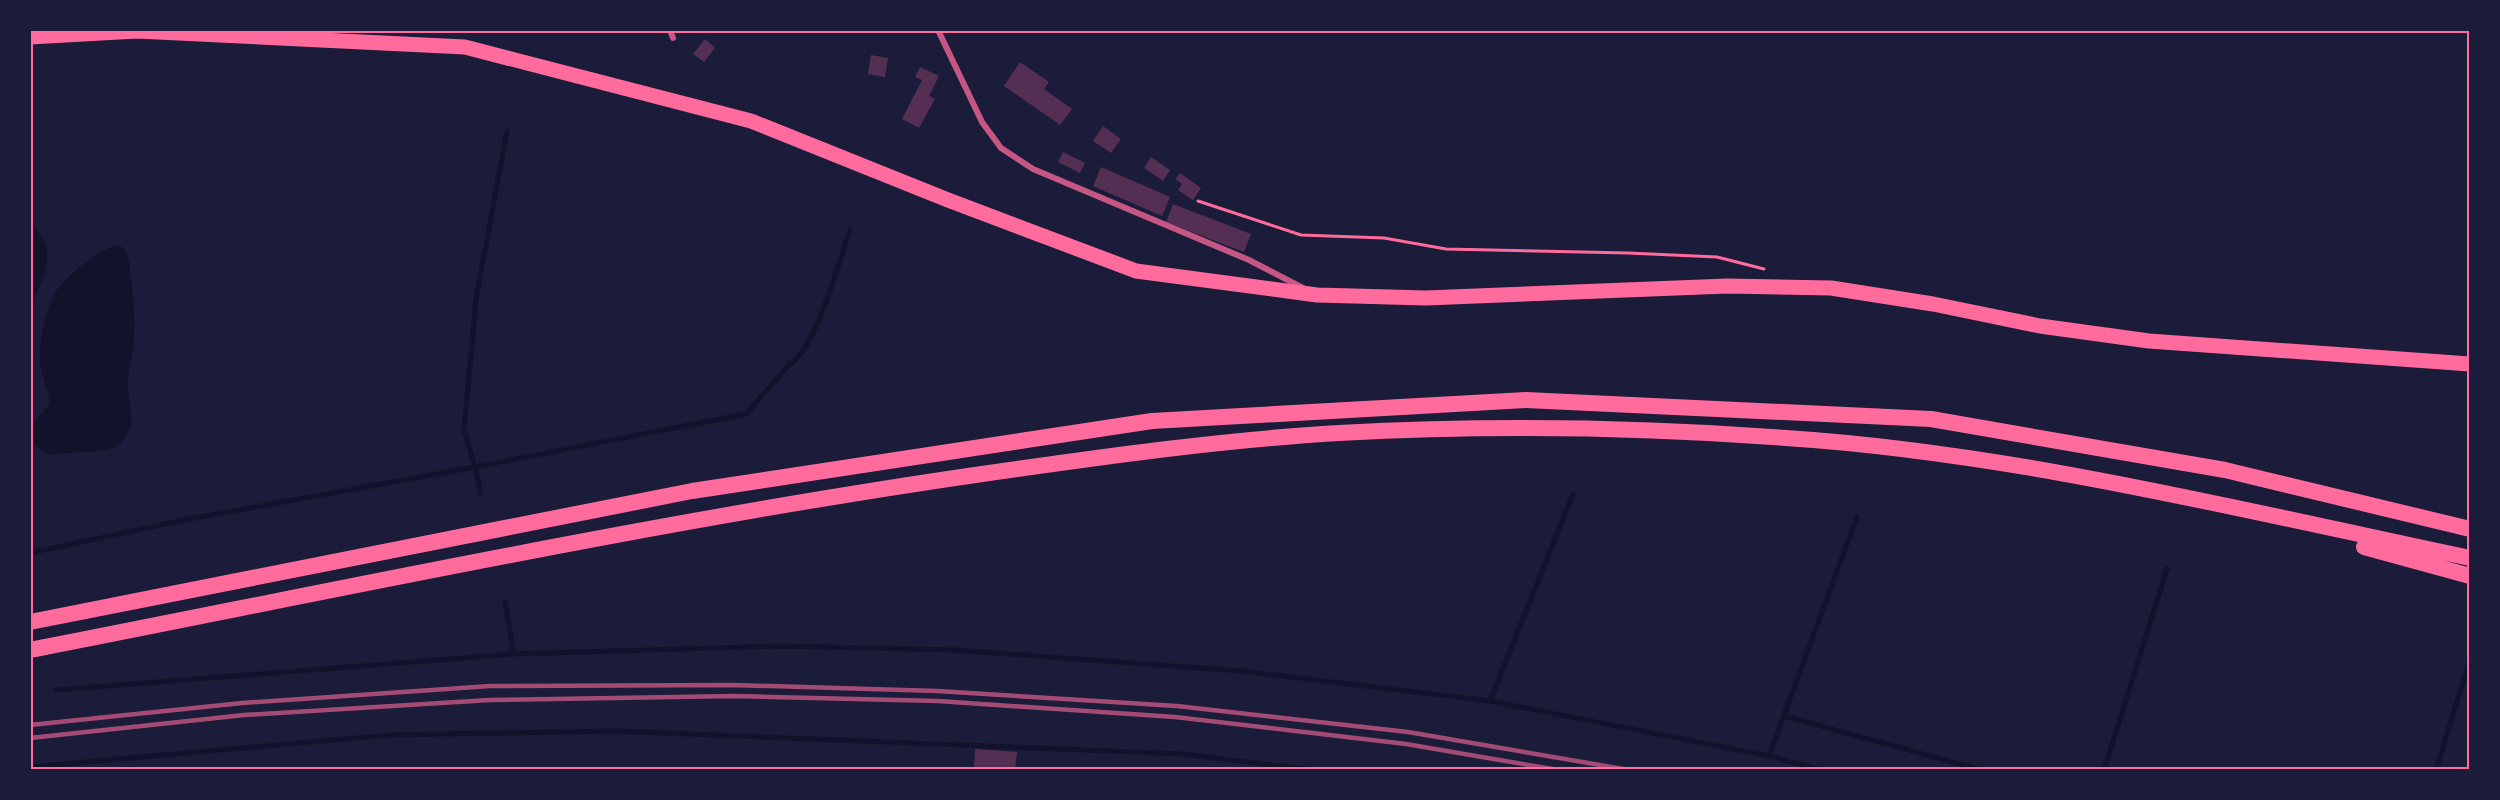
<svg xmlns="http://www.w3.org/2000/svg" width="2500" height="800" viewBox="0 0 2500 800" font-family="Commissioner,sans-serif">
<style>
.water{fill:#12122b}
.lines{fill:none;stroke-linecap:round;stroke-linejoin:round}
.stream{stroke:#12122b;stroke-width:5}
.building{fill:#542f53}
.path{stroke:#ff6b9d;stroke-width:3}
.minor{stroke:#c65784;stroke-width:6}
.primary{stroke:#ff6b9d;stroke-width:15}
.trunk{stroke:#ff6b9d;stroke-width:16}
.rail{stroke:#a44b75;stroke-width:4.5}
.neatline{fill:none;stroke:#ff6b9d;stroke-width:2}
</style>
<rect width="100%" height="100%" fill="#1b1b3a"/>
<!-- water -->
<path class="water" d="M30 224C61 249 44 276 30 306Z
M119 245 126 251 129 261C131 285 136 311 134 335 134 351 129 366 128 381 126 401 142 428 117 446 105 454 67 451 49 455 17 436 32 426 50 404 48 386 39 374 40 354 40 335 46 308 56 291 67 275 100 248 119 245Z"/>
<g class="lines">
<!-- stream -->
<path class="stream" d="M507 131 476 299 464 430 475 467 746 414 790 364C816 349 839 261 850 230
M30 553 179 521 475 467 481 494
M505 602 514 654
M56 690 514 654 781 646 954 650 1241 671 1490 701 1769 756 1821 770
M1490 701 1573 494
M1784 716 1982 770
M1769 756 1857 517
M30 767 389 735 614 731 1183 754 1313 770
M2104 770 2167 569
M2436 770 2470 659"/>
</g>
<!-- building -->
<path class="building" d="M705 39 715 48 704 62 693 54Z
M871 55 888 58 885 77 868 74Z
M1020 62 1049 82 1044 89 1072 109 1060 125 1004 86Z
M920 67 939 76 929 96 935 99 919 128 902 119 922 80 915 77Z
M1103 126 1121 139 1111 153 1093 141Z
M1063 152 1085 163 1080 173 1058 162Z
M1151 157 1170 170 1163 181 1144 168Z
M1101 167 1170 197 1162 216 1093 186Z
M1180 173 1201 188 1193 200 1178 190 1182 184 1175 179Z
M1173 204 1251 234 1244 252 1166 222Z
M975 749 1017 752 1015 770H974Z"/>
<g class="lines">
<!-- path -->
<path class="path" d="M1198 201 1301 235 1384 238 1446 249 1628 253 1717 257 1764 269"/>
<!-- minor -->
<path class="minor" d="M670 30 673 38
M938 30 982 122 1001 148 1033 169 1249 260 1303 288"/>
<!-- primary -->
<path class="primary" d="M30 37 137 31 465 47 751 121 948 200 1136 271 1317 295 1426 298 1727 286 1831 288 1933 304 2040 326 2149 341 2470 364"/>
<!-- trunk -->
<path class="trunk" d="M2364 547 2470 576
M30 622 692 491 1152 421 1526 400 1931 419 2225 470 2470 529
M30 650C347 588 663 520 982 474 1101 457 1220 440 1339 433 1488 425 1638 427 1786 438 2015 453 2246 511 2470 558"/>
<!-- rail -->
<path class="rail" d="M30 725 242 703 490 686 733 685 937 691 1177 706 1408 732 1629 770
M30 738 244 715 490 700 735 696 938 701 1175 717 1406 744 1558 770"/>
</g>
<!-- border -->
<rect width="2500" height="800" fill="none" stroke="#1b1b3a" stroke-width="63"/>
<rect x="32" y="32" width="2436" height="736" class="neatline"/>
</svg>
